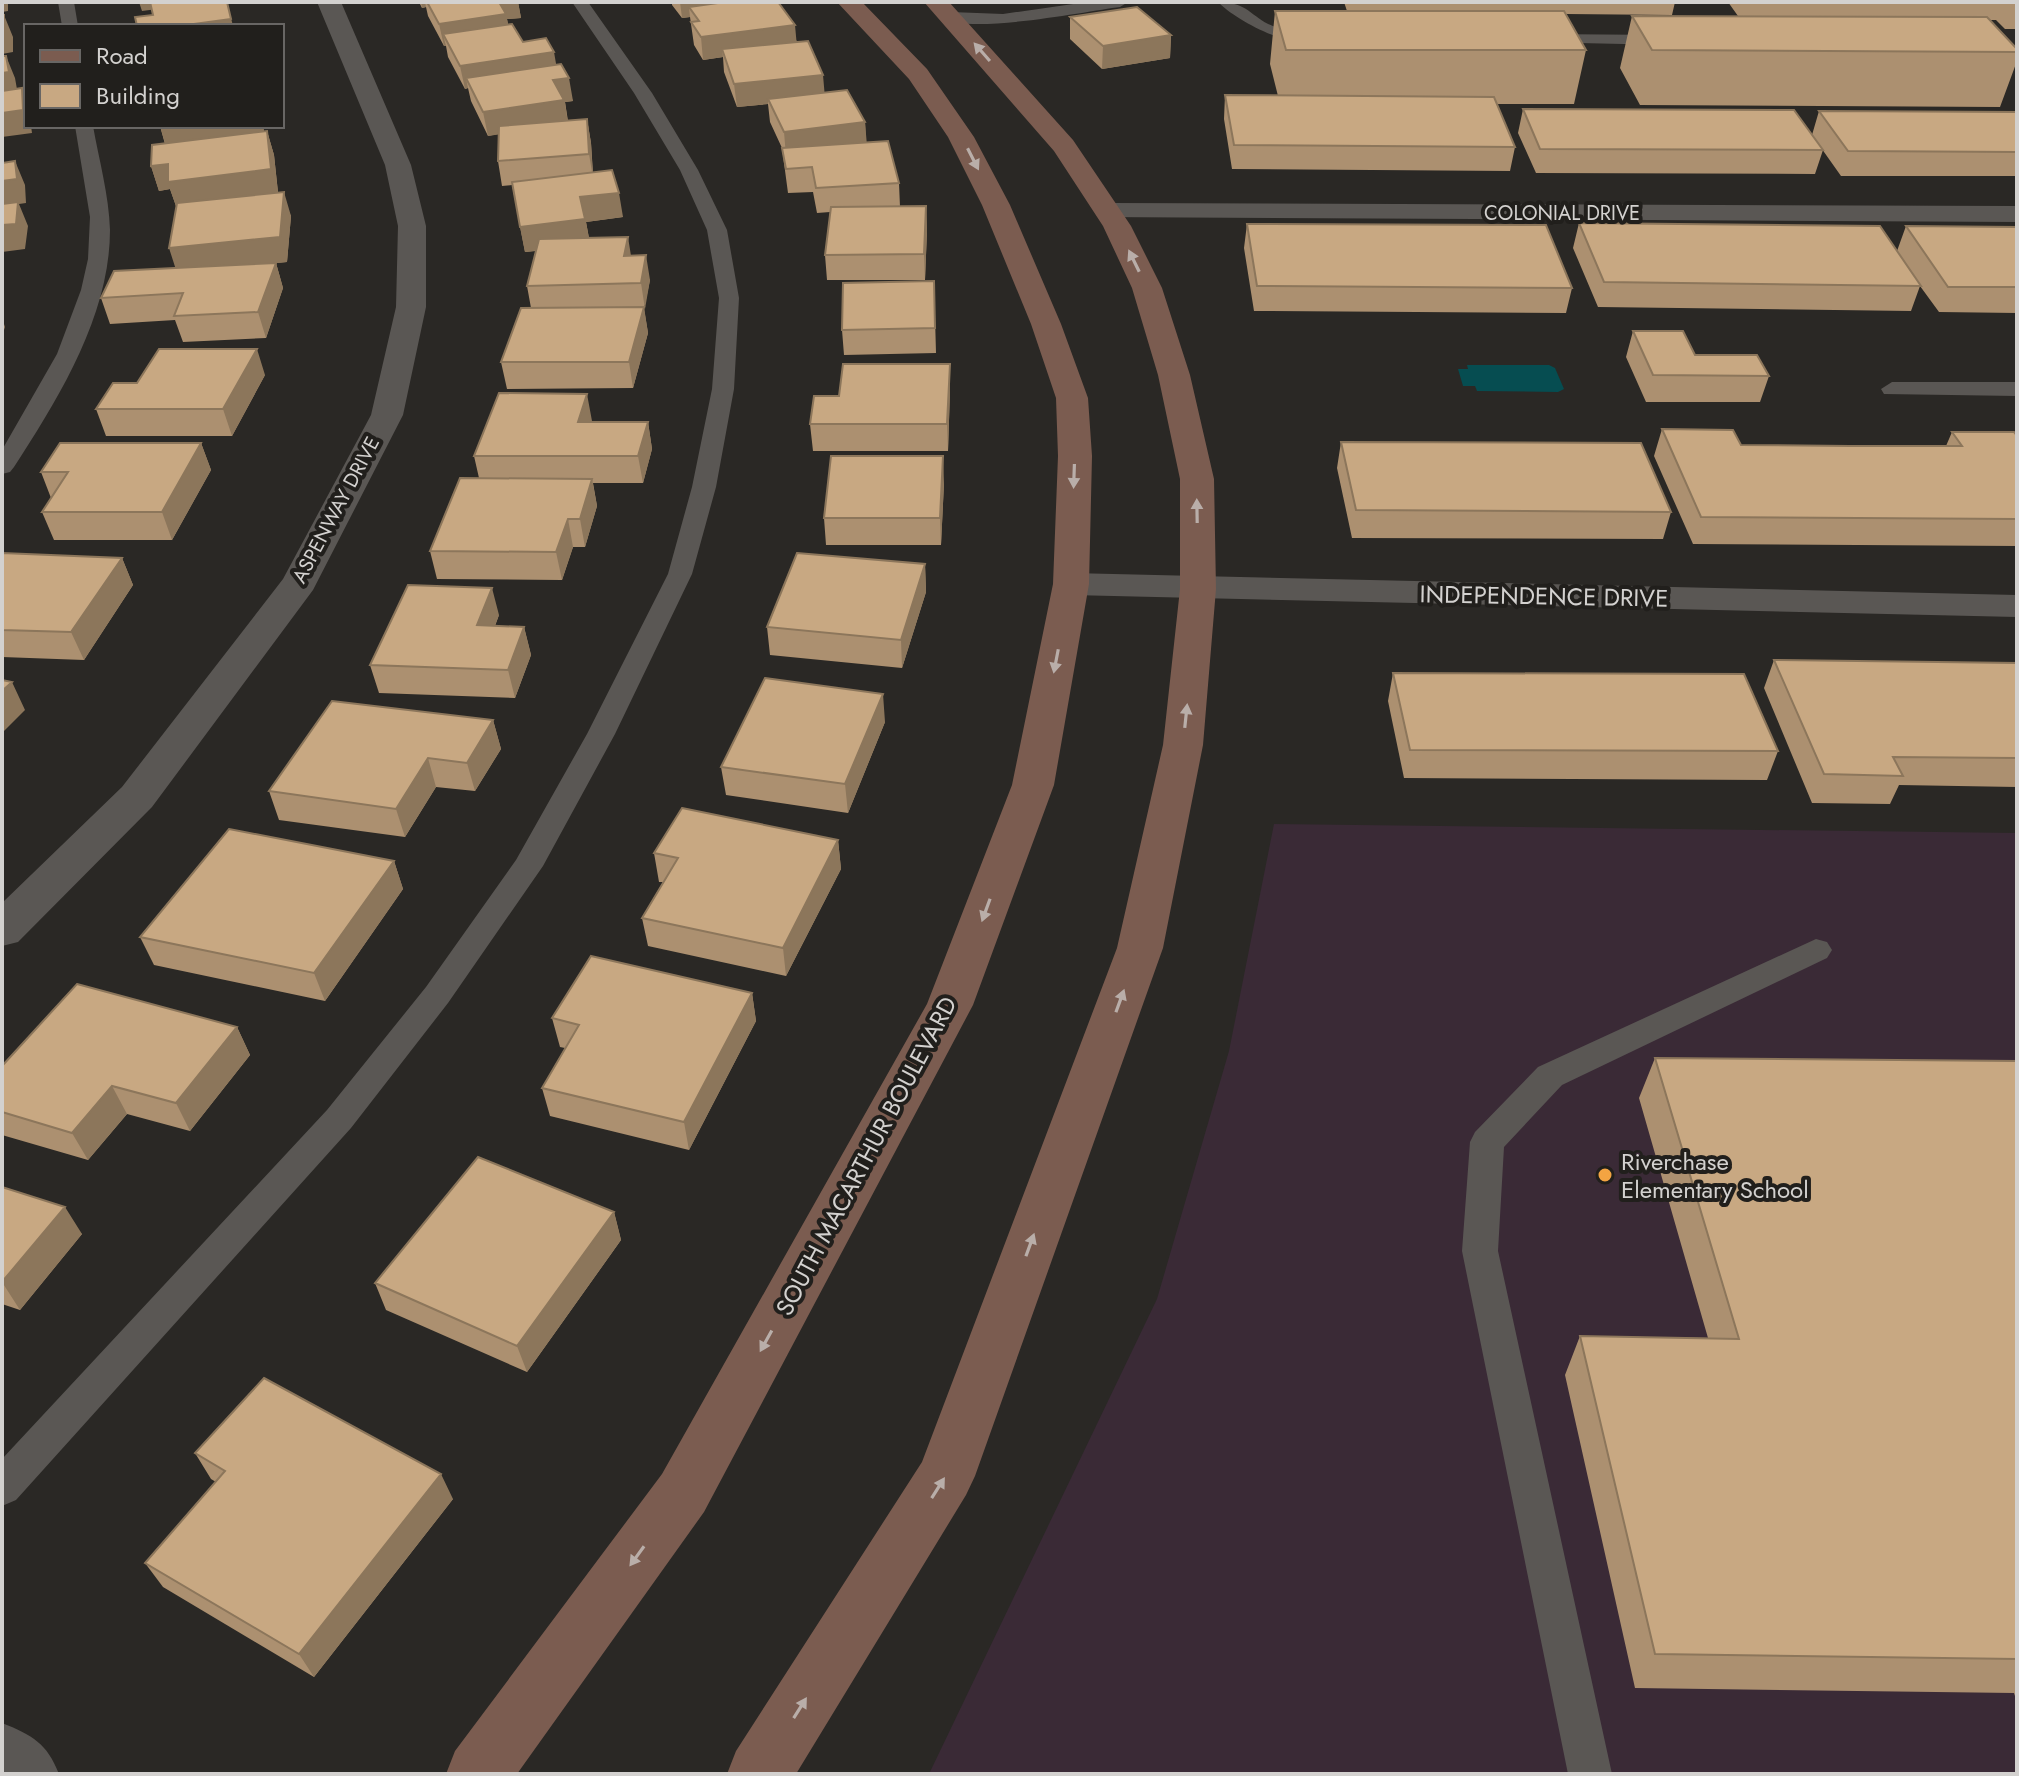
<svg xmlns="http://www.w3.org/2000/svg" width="2019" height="1776" viewBox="0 0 2019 1776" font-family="Jost,sans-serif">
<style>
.education{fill:#3a2a36}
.water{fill:#064d51}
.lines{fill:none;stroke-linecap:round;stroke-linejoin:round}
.lane{fill:#5a5754;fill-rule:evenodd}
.street{fill:#5a5754;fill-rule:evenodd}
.secondary{fill:#7b5c50;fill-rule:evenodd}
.wall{fill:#ac9070}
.shaded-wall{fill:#8c765b}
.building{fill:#c8a882;stroke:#8c765b;stroke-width:2}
.oneway{fill:#b9aea9}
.poi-dot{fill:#f3a442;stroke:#211f1c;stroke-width:3}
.labels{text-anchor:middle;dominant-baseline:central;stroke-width:8;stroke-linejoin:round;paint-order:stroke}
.far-street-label{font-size:20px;fill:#d3d1cf;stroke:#211f1c}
.street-label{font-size:24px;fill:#d3d1cf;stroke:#211f1c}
.poi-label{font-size:24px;fill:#d3d1cf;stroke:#211f1c;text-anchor:start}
</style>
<rect width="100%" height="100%" fill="#2a2825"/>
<!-- education -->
<path class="education" d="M1274 824 2017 833V1774H929L1157 1299 1229 1051Z"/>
<!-- water -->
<path class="water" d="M1467 365H1549L1555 368 1564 389 1558 392 1477 391 1475 386H1463L1458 369H1468Z"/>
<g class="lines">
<!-- lane -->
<path class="lane" d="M58 2H74L78 26H62Z
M572 2H588L652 93 698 170 727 230 739 298 734 389 716 487 692 574 615 734 543 866 448 1003 351 1128 16 1500 2 1506V1459L327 1110 426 987 516 860 587 734 668 574 692 487 712 389 719 298 707 230 680 170 634 93Z
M1087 2H1128L1120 7C1088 11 964 36 943 17L951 12 1003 14Z
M1218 2C1250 2 1251 19 1276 27 1291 31 1309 27 1320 37 1299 55 1235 20 1218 2Z
M1540 34 1668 35 1676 40 1668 45 1534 42V36Z
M75 126H93C99 160 109 195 110 230 110 315 59 398 14 467L10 472 2 474V450L57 354 81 290 88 259 90 217Z
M1892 382H2017V396L1884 394 1881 389Z
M1816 939 1827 942 1832 950 1827 958 1562 1085 1504 1147 1498 1251 1612 1774H1568L1462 1251 1470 1142 1475 1132 1538 1067Z"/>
<!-- street -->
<path class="street" d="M317 2H341L411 165 426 226V307L403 415 313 590 152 807 18 942 2 946V903L122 787 283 579 371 415 396 307 398 226 385 165Z
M1108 203 2017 206V222L1098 217 1094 211 1098 205Z
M1071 573 2017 595V617L1071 595 1058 592 1053 584 1058 576Z
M2 1723C32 1735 47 1743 59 1774H2Z"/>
<!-- secondary -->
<path class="secondary" d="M837 2H862L927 69 974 137 1010 205 1061 324 1088 398 1092 456 1089 584 1054 785 973 1005 704 1512 517 1774H446L455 1751 662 1474 927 1004 1012 785 1053 584 1058 456 1056 398 1031 324 982 205 948 137 909 79Z
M924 2H949L1073 140 1131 226 1162 288 1190 375 1214 479 1216 589 1203 745 1163 948 975 1476 966 1495 796 1774H727L736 1751 922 1462 1117 948 1163 745 1180 589V479L1158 375 1132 288 1103 226 1054 151Z"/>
</g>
<!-- wall -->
<path class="wall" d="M419 2H518L521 18 507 19 508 25 523 42 556 65 573 101 565 102 568 121 587 119 591 143 593 173 623 217 586 222 589 238 631 256 650 280 644 309 648 333 633 388 507 389 501 362 531 308 527 286 536 251 525 252 512 185 502 186 498 161V134L488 136 471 101 468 88 465 89 448 57 446 46H444L428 16 426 7 422 8Z
M672 2H778L797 42 824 92 865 122 866 143 899 183 900 207 926 206 927 231 925 280H827L825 255 830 212 817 213 813 192 788 193 782 148 770 122 768 104 737 107 724 72 723 57 703 60 694 45 690 17 682 18 672 5Z
M1344 2H1675L1672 15 1566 14 1586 50 1574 104H1497L1515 147 1510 171 1232 169 1224 119 1225 95 1278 96 1270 64 1275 11H1347Z
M1728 2H2017V29H2005L1996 20H1989L2017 49V61L2000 107 1640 105 1620 68 1632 16H1738Z
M1070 17 1171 35 1170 58 1102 69 1070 39Z
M1523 109 1823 150 1815 174 1536 173 1518 133Z
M1819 111 2017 112V176H1841L1812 135Z
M160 126H263L264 132 267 131 274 155 278 192 291 216 287 262 276 263 283 288 266 338 183 342 175 320 110 324 101 298 175 268 176 206 170 189 159 191 151 166 165 144Z
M1579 223 1897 251 1906 226 2017 227V313L1939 312 1920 286 1911 311 1598 307 1573 248Z
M1247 224 1572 288 1566 313 1254 311 1244 248Z
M934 281 936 353 844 355 842 330Z
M1633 331 1695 355 1769 376 1760 402H1646L1626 357Z
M265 375 232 436H106L96 409Z
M950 390 948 451H813L810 424 839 396Z
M592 421V422H648L652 449 643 483H593L597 506 585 547H573L562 580 437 579 430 551 479 478 474 456Z
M1662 429 1741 445 1946 446 1952 432 2017 436V546L1693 544 1654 456Z
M1341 442 1671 512 1663 539 1352 538 1337 468Z
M201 443 211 470 172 540H54L42 512 51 498 41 472Z
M944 483 941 545H826L824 518Z
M2 553 122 558 133 585 84 660 2 657Z
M925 564 926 592 902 668 770 655 767 627Z
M499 615 495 626 524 627 531 655 515 698 379 693 370 665Z
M1774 660 2017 663V787L1899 785 1890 804 1812 803 1764 688Z
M1393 673 1778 751 1767 780 1404 778 1388 701Z
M493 720 501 749 475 791 436 787 405 837 279 820 269 791Z
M885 722 848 813 726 795 721 767Z
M838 840 841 869 786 976 648 946 642 918 663 882H659L654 853Z
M394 861 403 889 325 1001 154 965 140 937Z
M752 993 756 1021 689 1150 550 1116 542 1088 565 1048 560 1047 552 1018Z
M237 1027 250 1055 190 1131 127 1114 88 1160 2 1135V1066Z
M1655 1058 2017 1061V1702L2014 1693 1635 1688 1565 1375 1580 1336 1708 1338 1639 1098Z
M2 1187 82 1234 20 1310 2 1304Z
M614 1212 621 1240 527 1372 386 1310 375 1283Z
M195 1453 453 1499 314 1677 163 1587 145 1563 216 1482 211 1479Z"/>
<!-- shaded-wall -->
<path class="shaded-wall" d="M2 2H8V11L2 12Z
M139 2H211L142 11Z
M227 2 233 26H179Z
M421 2H425L426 7 422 8Z
M497 2H518L521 18 507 19 511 36 443 34 446 46H444L439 24Z
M680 2H764L689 7 690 17 682 18Z
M4 15 13 37V52L2 54V30Z
M795 25 797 47 722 49 723 57 703 60 701 37Z
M1171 35 1170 58 1102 69 1103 46Z
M554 52 558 75 466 78 468 88 465 89 460 66Z
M6 56 15 78 18 95 2 97V73Z
M823 75 825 98 768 99V104L737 107 734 84Z
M569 78 573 101 565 102 568 124 488 136 483 112 553 80Z
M22 88 26 98V126H31L32 133 2 137V113Z
M587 119 591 143 593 178 589 154Z
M865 122 867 146 786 156 784 132Z
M160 126H263L265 137 167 150Z
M267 131 274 155 278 193 176 206 170 189 159 191 151 166 168 164Z
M15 161 25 185 26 203 19 204 28 226 25 249 2 252V170Z
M284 192 291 216 287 262 177 273 169 248Z
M619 193 623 217 586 222 590 244 525 252 520 227 580 197Z
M926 206 927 231 925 280 924 254Z
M628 237 632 262 624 256Z
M646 255 650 280 645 309 641 283Z
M276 263 283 288 266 338 258 312Z
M644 307 648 333 633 388 629 362Z
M2 318 5 327 2 336Z
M257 349 265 375 232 436 223 409Z
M950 364V390L948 451 947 424Z
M587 394 592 421 583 449 578 422Z
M648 422 652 449 643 483 638 456Z
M201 443 211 470 172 540 162 512Z
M943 456 944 483 941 545 940 518Z
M592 479 597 506 585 547 580 519Z
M568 519 573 547 562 580 556 552Z
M122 558 133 585 84 660 71 632Z
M925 564 926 592 902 668 901 640Z
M492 588 499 615 484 653 477 625Z
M524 627 531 655 515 698 508 670Z
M12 682 25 710 2 733V691Z
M883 694 885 722 848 813 845 784Z
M493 720 501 749 475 791 467 763Z
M428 758 436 787 405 837 396 809Z
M838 840 841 869 786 976 783 948Z
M394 861 403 889 325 1001 314 973Z
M752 993 756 1021 689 1150 684 1122Z
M237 1027 250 1055 190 1131 176 1103Z
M112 1086 127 1114 88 1160 72 1133Z
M65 1207 82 1234 20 1310 2 1282Z
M614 1212 621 1240 527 1372 517 1346Z
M441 1474 453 1499 314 1677 299 1654Z"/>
<!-- building -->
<path class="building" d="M150 2H227L231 19 179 26H137L135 17 153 15Z
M427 2H499L506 14 439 24Z
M725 2H778L795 25 701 37 691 22 699 21 689 7Z
M1137 7 1171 35 1103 46 1070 17Z
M1275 11H1564L1586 50H1286Z
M2 15H4V30H2Z
M1632 16 1987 17 2017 49V52L1652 50Z
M512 24 523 42 546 38 554 52 460 66 443 34Z
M808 41 823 75 734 84 722 49Z
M2 56H6L9 72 2 73Z
M561 64 569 78 553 80 564 100 483 112 466 78Z
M22 88 23 110 2 113V91Z
M847 90 865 122 784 132 768 99Z
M1225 95 1494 97 1515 147 1234 145Z
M1523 109 1794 110 1823 150 1540 149Z
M1819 111 2017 112V152L1848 151Z
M587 119 589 154 498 161 499 126Z
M267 131 271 169 168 182V164L151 166 152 145Z
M888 141 899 183 816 188 812 167 786 169 782 148Z
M15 161 17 179 2 181V163Z
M612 170 619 193 580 197 585 219 520 227 512 182Z
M284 192 280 237 169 248 177 203Z
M18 202 16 224 2 225V204Z
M926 206 924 254 825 255 831 207Z
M1579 223 1880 226 1921 286 1604 282Z
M1247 224 1546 225 1572 288 1257 286Z
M1906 226 2017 227V287H1948Z
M628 237 624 256 646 255 641 283 527 286 539 239Z
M276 263 258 312 174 316 183 293 101 298 114 271Z
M934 281 935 328 842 330 843 283Z
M644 307 629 362H501L521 308Z
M1633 331H1683L1695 355H1757L1769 376 1653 375Z
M159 349H257L223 409H96L113 383H137Z
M843 364H950L947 424H810L814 396H839Z
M499 393 587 394 578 422H648L638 456H474Z
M1662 429 1733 430 1741 445 1850 446H1962L1952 432H2014L2017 436V519L1701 517Z
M1341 442 1641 443 1671 512 1356 510Z
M60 443H201L162 512H42L68 472H41Z
M831 456H943L940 518H824Z
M460 478 592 479 580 519H568L556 552 430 551Z
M2 553 122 558 71 632 2 630Z
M797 553 925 564 901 640 767 627Z
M408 585 492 588 477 625 524 627 508 670 370 665Z
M1774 660 2017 663V758L1893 757 1903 776 1824 774Z
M1393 673 1744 674 1778 751 1410 750Z
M765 678 883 694 845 784 721 767Z
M2 680 12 682 2 691Z
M332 701 493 720 467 763 428 758 396 809 269 791Z
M682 808 838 840 783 948 642 918 678 858 654 853Z
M229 829 394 861 314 973 140 937Z
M591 956 752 993 684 1122 542 1088 579 1025 552 1018Z
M77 984 237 1027 176 1103 112 1086 72 1133 2 1112V1066Z
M1655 1058 2017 1061V1659L1655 1654 1580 1336 1739 1339Z
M478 1157 614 1212 517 1346 375 1283Z
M2 1187 65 1207 2 1282Z
M264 1378 441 1474 299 1654 145 1563 225 1471 195 1453Z"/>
<!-- one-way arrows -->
<defs><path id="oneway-solid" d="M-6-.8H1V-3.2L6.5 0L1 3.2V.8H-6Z" transform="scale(2)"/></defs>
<g class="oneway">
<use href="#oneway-solid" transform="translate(982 52) rotate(-131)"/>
<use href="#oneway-solid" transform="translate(973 159) rotate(63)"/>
<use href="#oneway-solid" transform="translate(1134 261) rotate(-116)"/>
<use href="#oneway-solid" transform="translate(1074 476) rotate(92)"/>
<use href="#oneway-solid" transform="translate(1197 511) rotate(-91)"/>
<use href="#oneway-solid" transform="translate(1056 661) rotate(101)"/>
<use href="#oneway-solid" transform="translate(1186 716) rotate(-84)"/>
<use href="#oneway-solid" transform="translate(986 910) rotate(110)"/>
<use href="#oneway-solid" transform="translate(1120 1001) rotate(-70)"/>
<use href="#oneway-solid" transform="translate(1030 1245) rotate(-70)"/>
<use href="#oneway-solid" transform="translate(766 1341) rotate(119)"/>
<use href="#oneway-solid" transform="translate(938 1488) rotate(-58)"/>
<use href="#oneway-solid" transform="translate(637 1556) rotate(126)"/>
<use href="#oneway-solid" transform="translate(800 1708) rotate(-58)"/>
</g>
<!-- markers -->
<circle class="poi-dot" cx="1605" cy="1175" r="8"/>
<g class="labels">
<!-- far-street labels -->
<g class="far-street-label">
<text x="1562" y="213">COLONIAL DRIVE</text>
<text transform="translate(336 510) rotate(-62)">ASPENWAY DRIVE</text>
</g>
<!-- street labels -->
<g class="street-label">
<text transform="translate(1544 596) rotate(1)">INDEPENDENCE DRIVE</text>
<text transform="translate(866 1156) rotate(-62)">SOUTH MACARTHUR BOULEVARD</text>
</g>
<!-- poi labels -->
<g class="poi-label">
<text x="1621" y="1161">Riverchase<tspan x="1621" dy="28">Elementary School</tspan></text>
</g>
</g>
<!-- border -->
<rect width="2019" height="1776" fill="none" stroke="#d3d1cf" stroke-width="8"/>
<!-- legend -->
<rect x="24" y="24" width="260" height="104" fill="#211f1c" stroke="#686664" stroke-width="2"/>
<rect x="40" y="50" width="40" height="12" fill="#7b5c50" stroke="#686664" stroke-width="2"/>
<text x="96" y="64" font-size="24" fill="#d3d1cf">Road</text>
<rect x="40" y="84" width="40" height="24" fill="#c8a882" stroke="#686664" stroke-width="2"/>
<text x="96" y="104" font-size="24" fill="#d3d1cf">Building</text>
</svg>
